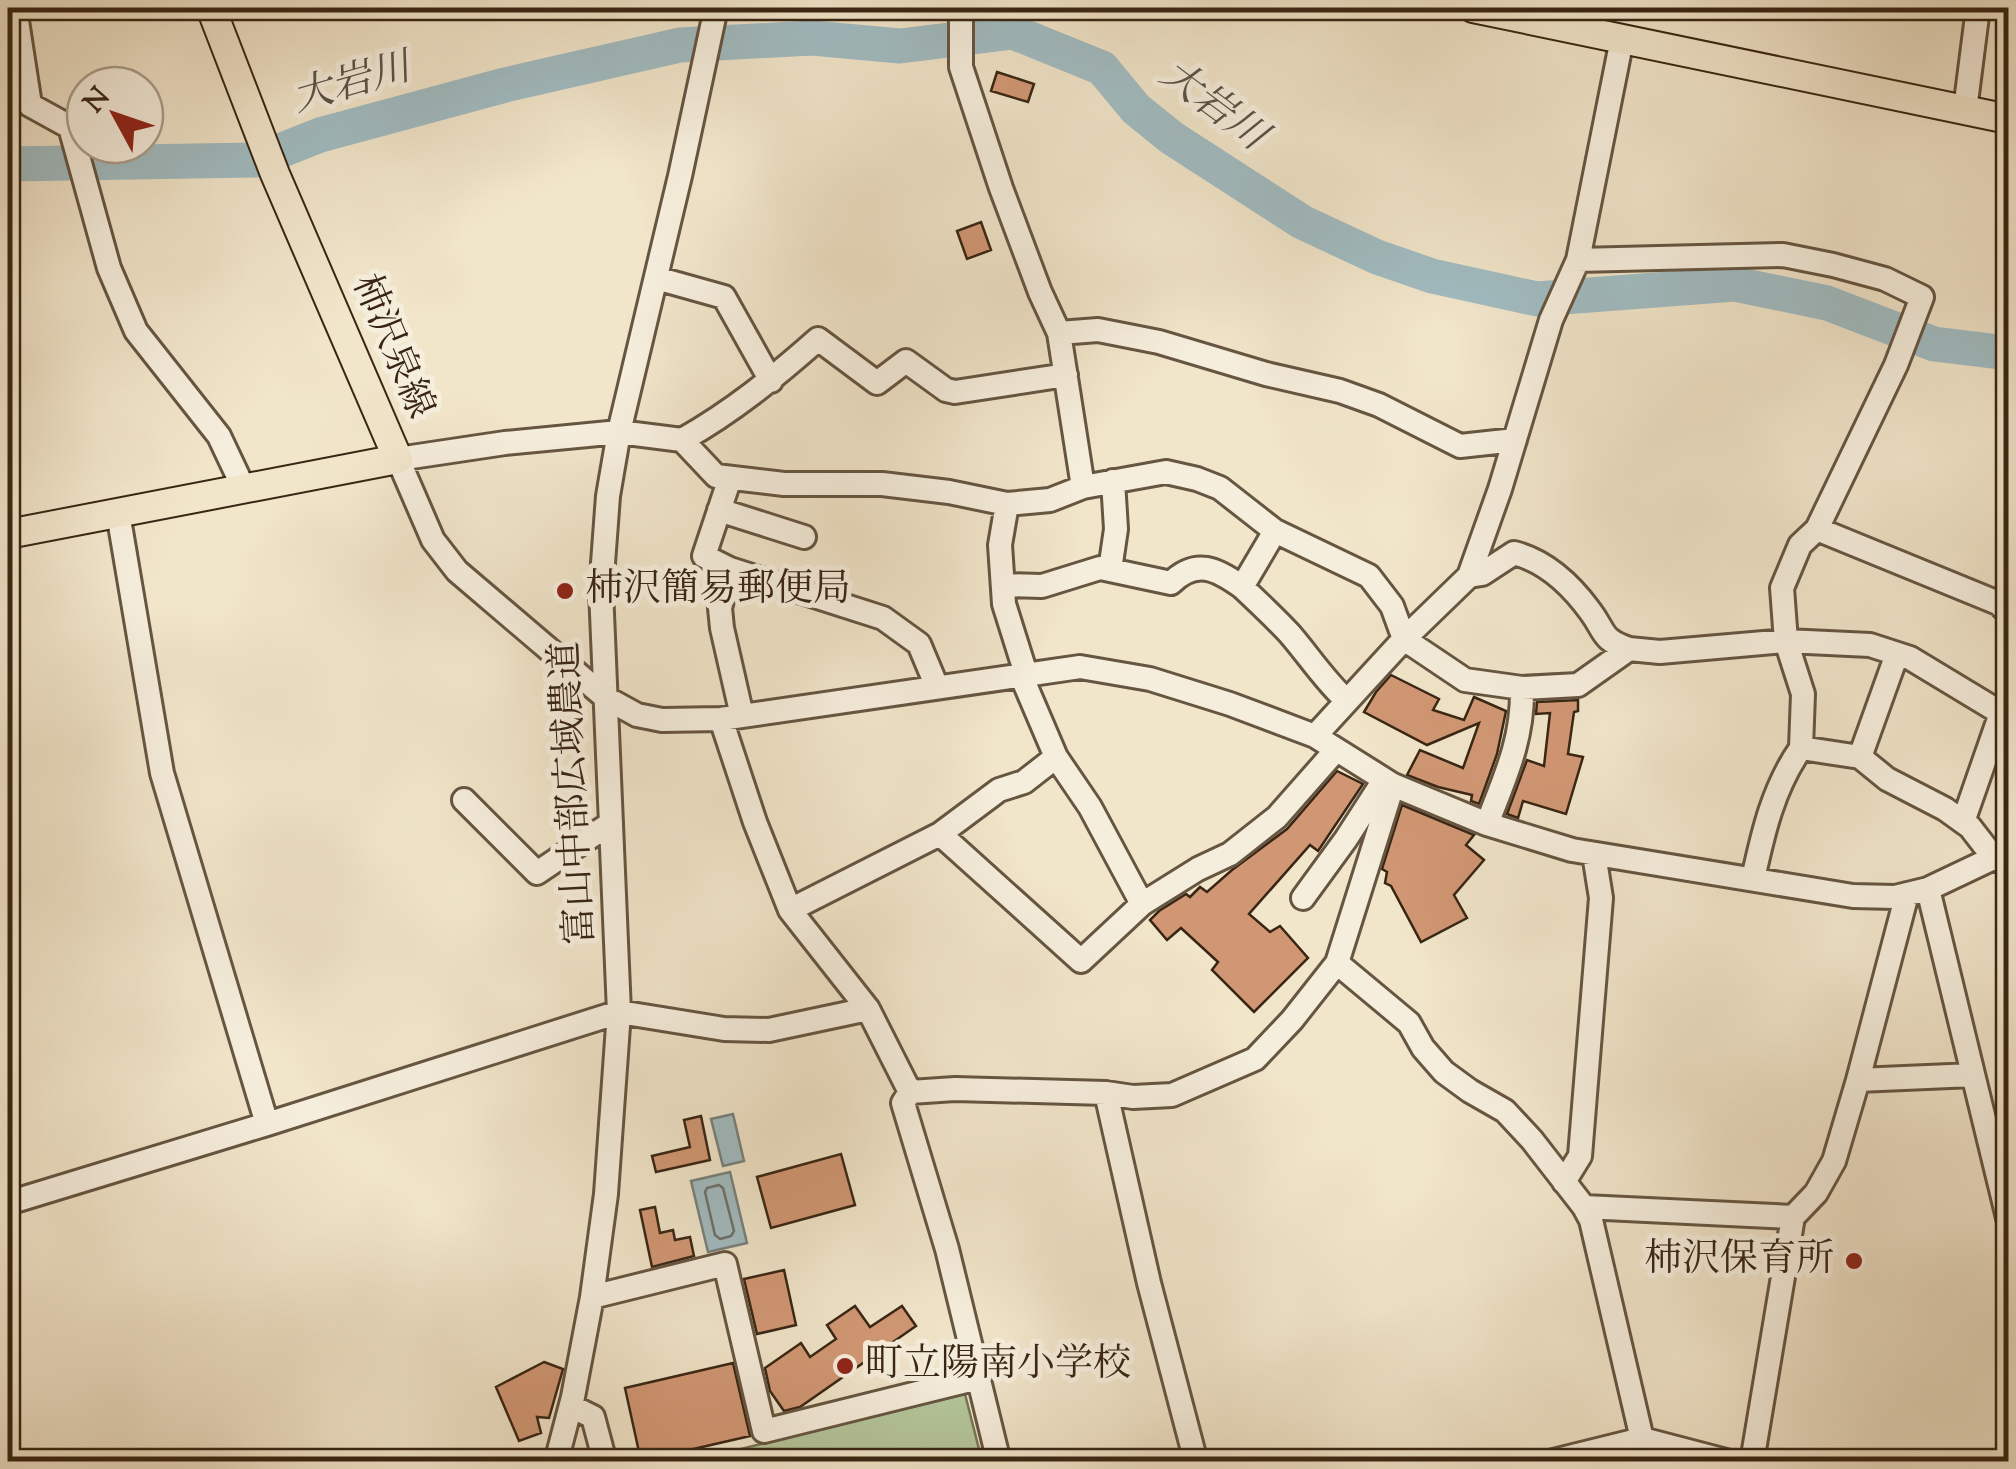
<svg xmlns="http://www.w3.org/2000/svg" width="2016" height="1469" viewBox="0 0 2016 1469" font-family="'Sorts Mill Goudy','Noto Serif JP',serif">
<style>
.green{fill:#b4c69b;stroke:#767657;stroke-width:2.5}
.water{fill:#a1bcc2;stroke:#77807c;stroke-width:2.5}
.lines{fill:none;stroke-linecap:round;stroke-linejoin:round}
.shore{stroke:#6c706a;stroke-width:2.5}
.stream{stroke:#77807c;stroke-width:6}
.river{stroke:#a1bcc2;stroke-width:35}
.building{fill:#d19774;stroke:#382513;stroke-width:2.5}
.minor-casing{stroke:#665541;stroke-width:28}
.major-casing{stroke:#382513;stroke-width:32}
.minor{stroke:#f6eedd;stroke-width:22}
.major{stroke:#f1e5ca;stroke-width:28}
.poi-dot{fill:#8f2418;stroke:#f6eedd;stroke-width:4}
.labels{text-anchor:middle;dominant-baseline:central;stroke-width:10;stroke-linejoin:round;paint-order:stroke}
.street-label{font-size:38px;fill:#382513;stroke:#f6eedd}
.poi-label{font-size:38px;fill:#382513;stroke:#f6eedd;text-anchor:start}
.water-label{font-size:40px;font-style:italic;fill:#585248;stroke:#f6eedd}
</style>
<rect width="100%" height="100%" fill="#f1e5ca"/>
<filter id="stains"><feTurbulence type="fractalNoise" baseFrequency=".002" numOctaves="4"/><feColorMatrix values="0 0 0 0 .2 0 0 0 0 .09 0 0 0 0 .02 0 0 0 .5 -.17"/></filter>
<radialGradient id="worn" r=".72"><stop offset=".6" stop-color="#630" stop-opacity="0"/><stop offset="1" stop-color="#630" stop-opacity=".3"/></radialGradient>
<!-- green -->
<path class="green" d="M965 1394 982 1461H692Z"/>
<!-- water -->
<path class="water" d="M733 1114 744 1161 723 1166 711 1119Z
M730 1172 747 1243 708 1252 691 1181Z"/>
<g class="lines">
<!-- shore -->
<path class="shore" d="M719 1185 723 1188 734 1231 731 1236 720 1239 715 1235 705 1192 707 1188Z"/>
<!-- stream -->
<path class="stream" d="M1013 32 1036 8"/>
<!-- river -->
<path class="river" d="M8 164 257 160 320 135 505 85 680 45 812 38 900 46 1013 32 1102 68 1136 109 1172 138 1302 222 1377 257 1432 276 1537 299 1735 284 1827 303 1934 344 2008 353"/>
</g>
<!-- building -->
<path class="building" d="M997 72 1034 84 1028 102 991 91Z
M981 222 991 250 967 259 957 231Z
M1391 675 1439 699 1433 710 1464 720 1474 697 1506 711 1497 754 1479 804 1471 801 1472 795 1438 787 1407 775 1420 750 1463 768 1479 723 1427 745 1364 712 1376 692Z
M1578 700V711L1574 712 1568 754 1583 757 1566 814 1523 801 1518 818 1507 814 1527 760 1544 766 1550 713 1536 714 1537 702Z
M1337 771 1363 784 1318 851 1310 845 1249 914 1270 932 1280 926 1308 958 1254 1012 1212 970 1218 962 1181 928 1167 940 1150 920 1159 911 1186 894 1190 897 1200 887 1207 892 1232 870 1287 829Z
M1402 805 1474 835 1466 845 1484 860 1454 895 1467 918 1421 942 1391 886 1385 883 1387 872 1382 869Z
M701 1116 710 1160 656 1172 652 1156 690 1147 684 1120Z
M841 1154 855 1205 771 1228 757 1177Z
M655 1207 660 1233 673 1230 675 1240 690 1237 694 1256 652 1267 640 1210Z
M784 1270 796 1325 757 1334 744 1279Z
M855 1306 870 1327 902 1306 916 1326 800 1407 784 1411 770 1391 765 1368 801 1343 810 1357 836 1339 827 1325Z
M544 1362 563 1369 549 1418 537 1417 541 1433 519 1441 496 1387Z
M733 1363 750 1436 641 1461 625 1388Z"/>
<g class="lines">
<!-- minor casing -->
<g class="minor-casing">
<path id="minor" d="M15 8 30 105 70 127 109 268 136 331 219 436 244 489
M961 8V67L1001 188 1040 292 1059 333 1083 487
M1965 110 1978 8
M1578 260 1783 255 1833 265 1885 279 1922 297 1896 365 1817 529 1800 545 1782 588 1786 641 1803 694 1801 748
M656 278 724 297 771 381
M1059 333 1098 330 1159 342 1266 374 1340 391 1379 405 1460 446 1515 440
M682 440C732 412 775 377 818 339L877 383 906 361 946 390 955 392 1066 375
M730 478 704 556 730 569 720 608 722 628 742 716
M1007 504 1000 545 1004 604 1026 674
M719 510 804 537
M118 513 162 773 267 1124
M1817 529 1998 603 2008 612
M730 569 883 618 919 644 937 687
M1110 570 1171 583C1196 558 1217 569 1242 587L1275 531
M1469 576 1482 574 1514 553C1545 561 1571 585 1590 611 1606 632 1600 639 1629 649
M1003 585 1042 586 1100 568 1110 570 1116 529 1113 481
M1242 587C1258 602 1274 617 1289 633 1309 656 1325 681 1347 701
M1021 675 1056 757
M2008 712 2001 713 1910 658 1870 645 1786 641 1660 652 1629 649 1578 685 1522 688 1465 680 1404 639 1392 606 1369 576 1275 531 1220 488 1197 479 1166 472 1083 487 1050 500 1007 504 949 492 882 484H784L716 476 682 440 619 432 505 443 398 459 433 540 457 571 606 698 637 715 662 720 721 719 1080 667 1150 679 1230 704 1315 736 1393 785 1487 824 1572 850 1853 896 1895 897 1928 889 2008 851
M721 719 755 822 790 910 868 1009 910 1092 955 1089 1106 1093 1133 1097 1172 1095 1255 1059 1292 1020 1337 963 1393 785
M1315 736 1404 639 1469 576 1500 489 1551 320 1578 260 1622 39
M1860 757 1897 654
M464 800 537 873 611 823
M1963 822 2001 713
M1487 824C1505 777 1523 740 1522 688
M1753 879C1763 833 1773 788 1801 748L1860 757 1887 779 1945 809 1970 827 1994 858 2008 864
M1928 889 2008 1218
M1303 898 1346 839 1384 780
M1142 904 1090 807 1056 757 1024 782 999 790 940 834 1081 961 1142 904 1198 869 1230 854 1277 817 1336 750
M790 910 940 834
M1337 963 1409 1023 1423 1048 1444 1072 1470 1091 1505 1111 1532 1140 1584 1207 1591 1220 1642 1439
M1858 1080 1907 894
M910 1092 903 1103 947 1249 999 1462
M1106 1093 1149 1283 1196 1462
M1564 1182 1580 1156 1601 898 1594 854
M8 1203 267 1124 619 1012 724 1029 769 1030 868 1009
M1584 1207 1793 1217 1752 1462
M1793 1217 1816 1193 1834 1161 1858 1080 1973 1075
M592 1297 725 1264 764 1431 978 1378
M571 1406 593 1417 605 1462
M556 1462 573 1397 592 1297 606 1194 619 1012 601 590 608 496 619 432 680 176 716 8
M1549 1462 1642 1439 1730 1462"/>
</g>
<!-- major casing -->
<g class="major-casing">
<path id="major" d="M1473 8 2008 119
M8 534 398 459 275 174 211 8"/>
</g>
<!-- minor -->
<use href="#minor" class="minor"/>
<!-- major -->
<use href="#major" class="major"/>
</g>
<!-- markers -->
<g class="poi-dot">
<circle cx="565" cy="591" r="10"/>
<circle cx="1854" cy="1261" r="10"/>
<circle cx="845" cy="1366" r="10"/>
</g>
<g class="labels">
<!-- street labels -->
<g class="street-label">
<text transform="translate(391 347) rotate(67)">柿沢泉線</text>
<text transform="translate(575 793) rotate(-93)">富山中部広域農道</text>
</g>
<!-- poi labels -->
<g class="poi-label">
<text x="585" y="591">柿沢簡易郵便局</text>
<text x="1834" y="1261" text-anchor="end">柿沢保育所</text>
<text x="865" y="1366">町立陽南小学校</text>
</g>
<!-- water labels -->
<g class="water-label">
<text transform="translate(352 85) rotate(-16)">大岩川</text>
<text transform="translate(1212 107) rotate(37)">大岩川</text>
</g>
</g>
<!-- margin -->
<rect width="2016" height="1469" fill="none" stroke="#f1e5ca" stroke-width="40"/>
<rect x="10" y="10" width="1996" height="1449" fill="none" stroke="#382513" stroke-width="5"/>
<rect x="20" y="20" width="1976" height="1429" fill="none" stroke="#382513" stroke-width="2.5"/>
<!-- north arrow -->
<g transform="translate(115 115) rotate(310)"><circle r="48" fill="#f6eedd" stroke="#aa9e8c" stroke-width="2.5"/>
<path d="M0-8L18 38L0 25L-18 38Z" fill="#8f2418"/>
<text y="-15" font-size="28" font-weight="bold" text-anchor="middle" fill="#382513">N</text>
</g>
<rect width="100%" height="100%" filter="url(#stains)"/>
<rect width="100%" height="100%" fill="url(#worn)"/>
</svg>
